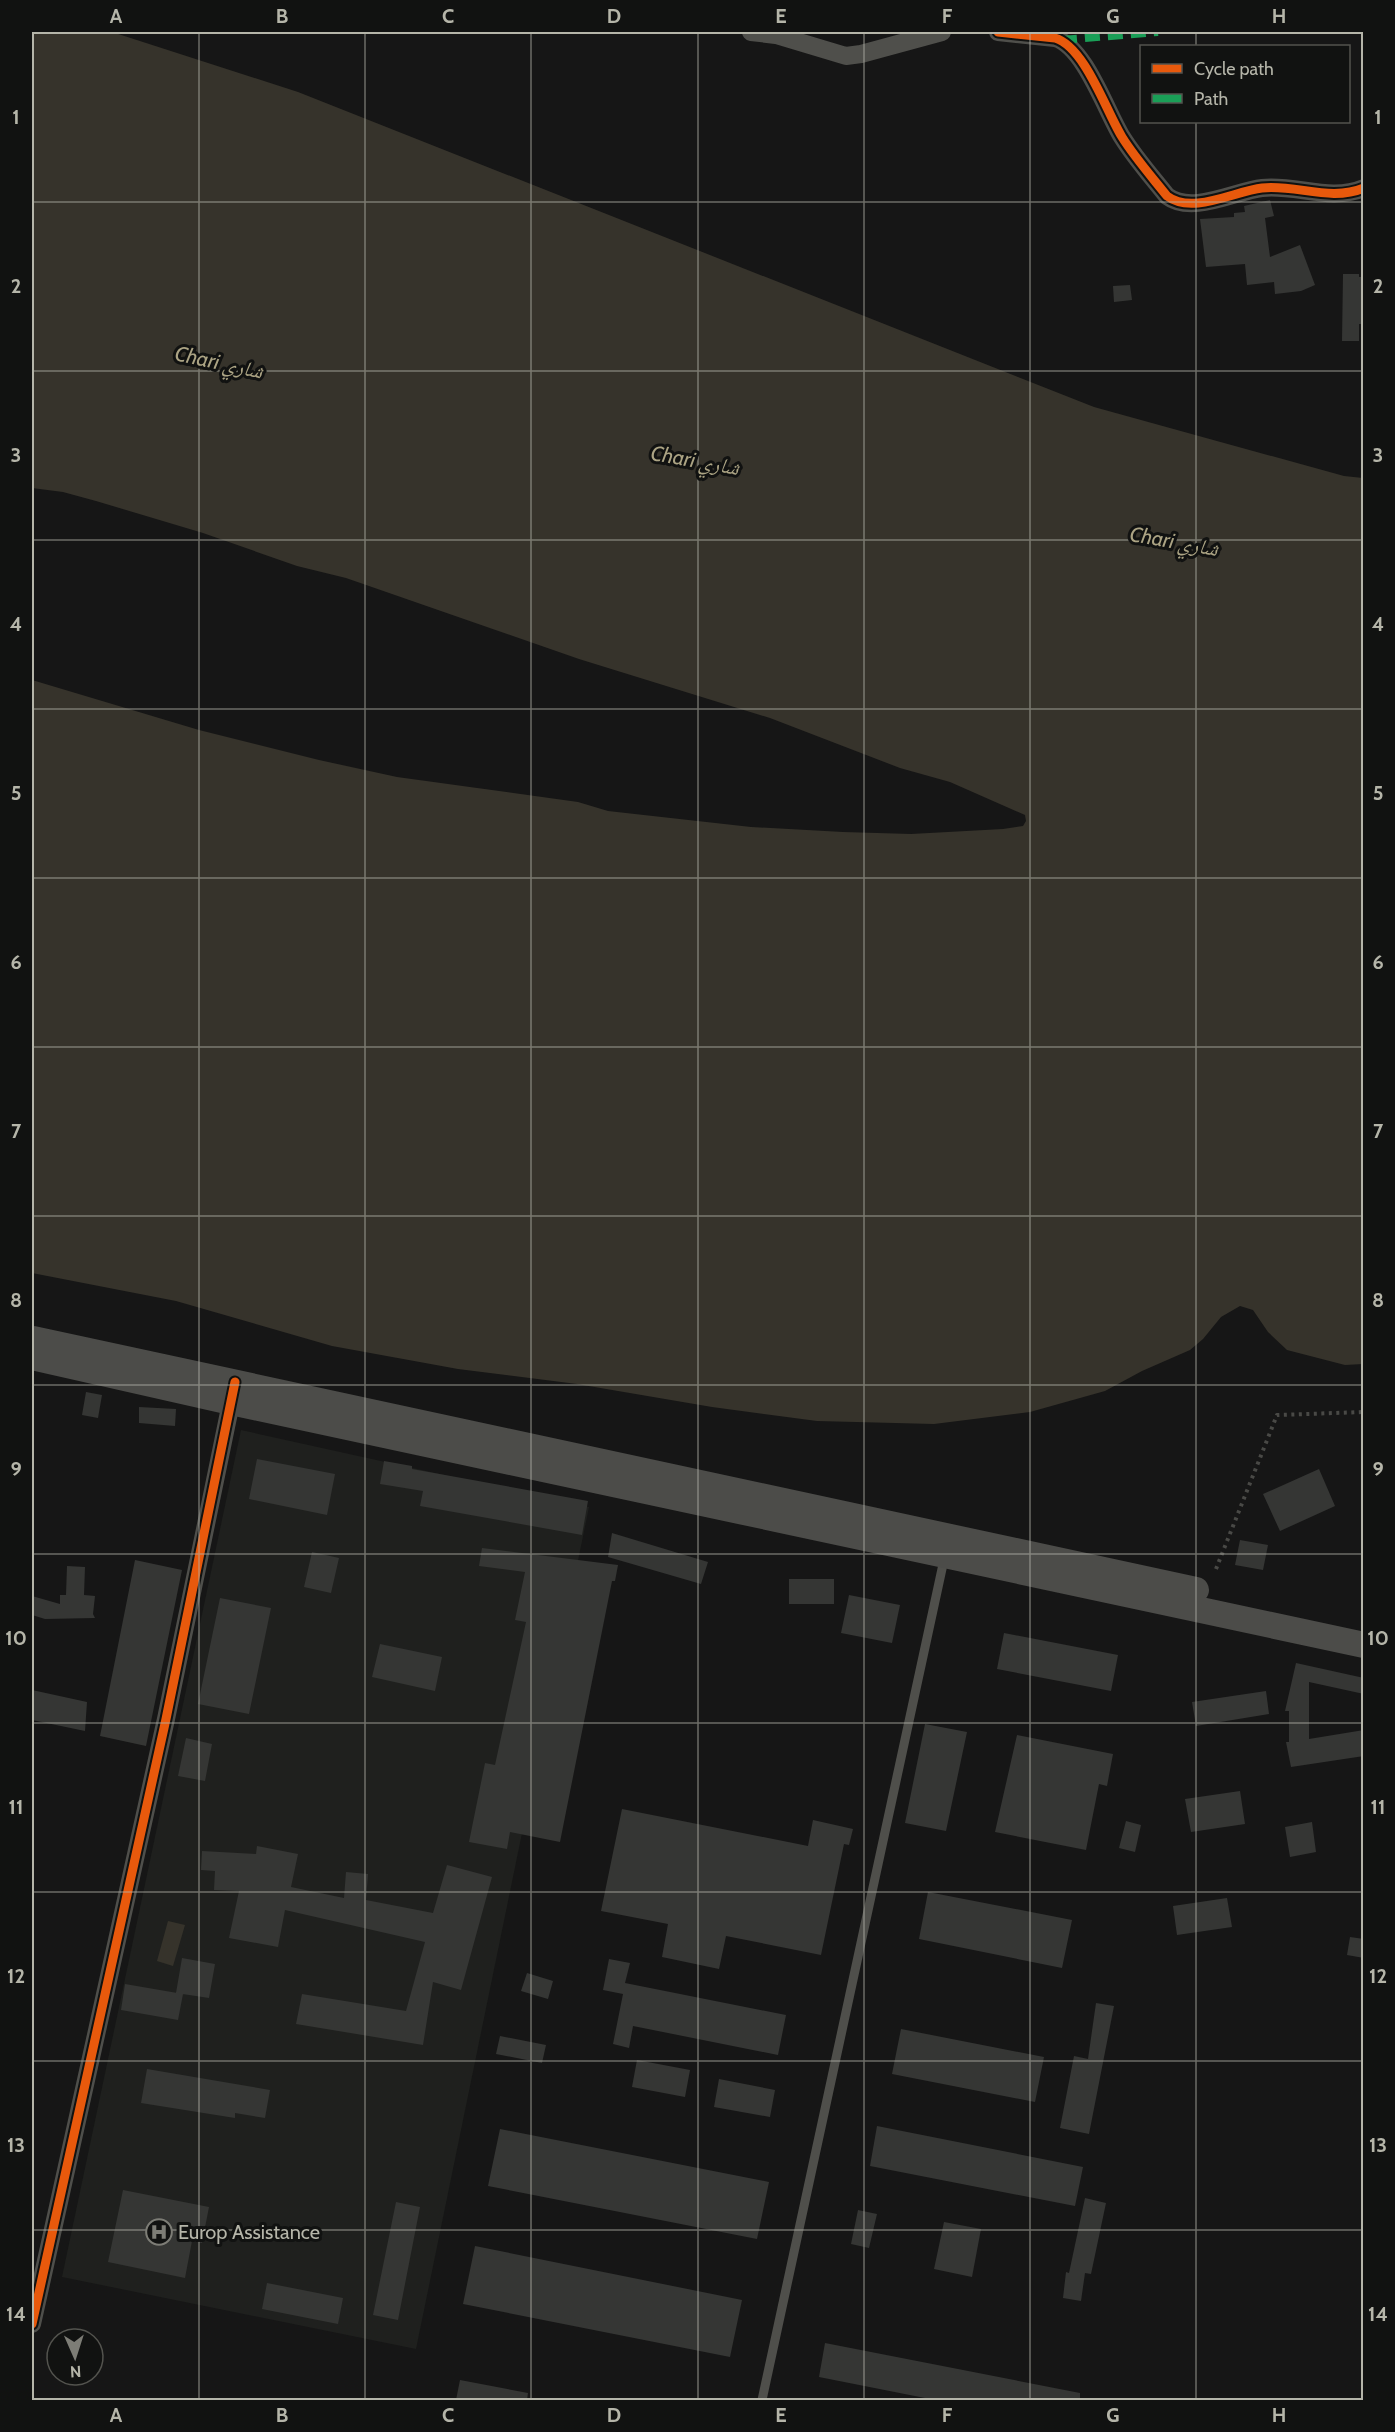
<svg xmlns="http://www.w3.org/2000/svg" width="1395" height="2432" viewBox="0 0 1395 2432" font-family="Cabin,'Noto Naskh Arabic',sans-serif">
<style>
.built{fill:#1f201e}
.water{fill:#36332b}
.building{fill:#353634}
.lines{fill:none;stroke-linecap:round;stroke-linejoin:round}
.path{stroke:#494946;stroke-width:4;stroke-dasharray:3 4.5;stroke-linecap:butt}
.service{stroke:#4f4f4b;stroke-width:9}
.minor{stroke:#4f4f4b;stroke-width:18}
.secondary{stroke:#4c4c49;stroke-width:26}
.quiet{stroke:#1a9f57;stroke-width:8;stroke-dasharray:15 8;stroke-linecap:butt}
.cycleway-casing{stroke:#111211;stroke-width:13}
.cycleway{stroke:#e8590c;stroke-width:9}
.grid{fill:none;stroke:#b5b5a9;stroke-width:1.5;stroke-opacity:0.55}
.labels{text-anchor:middle;dominant-baseline:central;stroke-width:6;stroke-linejoin:round;paint-order:stroke}
.poi-label{font-size:20px;fill:#b5b5a9;stroke:#111211;text-anchor:start}
.water-label{font-size:21px;font-style:italic;fill:#aca484;stroke:#111211}
.neatline{fill:none;stroke:#b5b5a9;stroke-width:2}
.grid-label{font-size:20px;text-anchor:middle;font-weight:bold;fill:#b5b5a9}
</style>
<rect width="100%" height="100%" fill="#161616"/>
<!-- built -->
<path class="built" d="M241 1430 589 1507 416 2349 62 2277Z"/>
<!-- water -->
<path class="water" d="M32 32H112L298 92 1094 407 1344 476 1363 478V1364L1345 1365 1287 1350 1268 1332 1253 1310 1240 1306 1221 1317 1203 1339 1190 1350 1142 1371 1105 1391 1030 1412 934 1424 817 1421 712 1407 577 1384 458 1369 332 1346 176 1301 32 1273V680L199 730 319 760 397 777 578 802 608 811 751 827 843 832 911 834 1003 829 1023 826 1026 821 1025 815 950 782 900 768 770 718 579 659 346 578 297 566 203 533 96 501 63 492 32 488Z
M168 1921 185 1925 173 1966 157 1961Z"/>
<!-- building -->
<path class="building" d="M1270 200 1274 216 1265 218 1270 257 1300 245 1315 285 1301 291 1275 294 1274 282 1247 285 1245 264 1206 267 1200 219 1234 217V213L1245 212 1244 206Z
M1343 274H1359V277H1364V324H1359V341H1342Z
M1130 285 1132 300 1114 302 1113 286Z
M86 1392 102 1395 98 1418 82 1415Z
M139 1407 176 1409 175 1426 139 1423Z
M257 1459 335 1474 327 1515 249 1499Z
M384 1461 412 1466V1469L588 1501 582 1535 420 1506 423 1491 380 1484Z
M1319 1469 1335 1506 1280 1531 1263 1494Z
M612 1533 708 1562 701 1584 608 1557Z
M1240 1540 1268 1545 1263 1570 1235 1565Z
M482 1548 618 1565 615 1581H612L560 1842 510 1832 507 1849 469 1842 485 1763 495 1765 526 1622 515 1620 525 1572 479 1566Z
M312 1552 339 1558 331 1593 304 1587Z
M135 1560 182 1570 146 1746 100 1736Z
M67 1566 85 1567 84 1595 95 1596 93 1614 95 1618 45 1619 32 1615V1596L60 1604V1595H66Z
M789 1579H834V1604H789Z
M849 1595 900 1605 892 1643 841 1633Z
M220 1598 271 1608 249 1714 198 1704Z
M1004 1633 1118 1655 1111 1691 997 1669Z
M380 1644 442 1657 435 1691 372 1677Z
M1296 1663 1364 1678V1694L1309 1682V1739L1364 1730V1756L1291 1767 1286 1742H1289V1711H1285Z
M32 1690 87 1702 85 1731 32 1720Z
M1266 1691 1269 1714 1196 1726 1192 1702Z
M925 1724 967 1732 946 1831 905 1823Z
M1017 1735 1113 1754 1107 1786 1099 1784 1086 1850 995 1832Z
M186 1738 212 1744 205 1781 178 1776Z
M1240 1791 1245 1824 1191 1832 1185 1799Z
M622 1809 808 1846 813 1820 853 1829 849 1845 844 1844 821 1955 726 1936 719 1969 662 1957 668 1924 601 1911Z
M1126 1821 1141 1825 1135 1852 1119 1848Z
M1312 1822 1316 1852 1290 1857 1285 1827Z
M257 1846 298 1854 291 1887 344 1898 346 1872 368 1874 366 1900 433 1913 447 1865 492 1877 461 1990 433 1982 423 2045 296 2024 302 1994 406 2011 425 1942 285 1910 278 1947 229 1938 239 1891 214 1890 215 1871 201 1870 202 1851 256 1854Z
M928 1892 1072 1920 1062 1968 919 1939Z
M1227 1898 1232 1927 1177 1935 1173 1906Z
M1350 1937 1364 1939V1958L1347 1955Z
M182 1958 215 1964 209 1998 176 1993Z
M609 1959 630 1963 625 1983 786 2015 778 2055 633 2026 629 2048 613 2044 623 1994 603 1990Z
M527 1973 553 1981 548 1999 521 1991Z
M125 1984 183 1994 178 2020 121 2010Z
M1096 2003 1114 2006 1089 2134 1060 2128 1074 2056 1088 2059Z
M901 2029 1044 2057 1035 2102 892 2074Z
M500 2036 546 2045 542 2063 496 2054Z
M637 2060 690 2070 685 2097 632 2087Z
M147 2069 270 2090 265 2118 235 2113V2118L141 2103Z
M719 2079 775 2090 770 2117 714 2107Z
M877 2126 1083 2167 1075 2206 870 2166Z
M500 2129 769 2182 757 2239 488 2186Z
M123 2190 209 2207 202 2243 192 2241 185 2278 108 2262Z
M1085 2198 1106 2203 1091 2274 1085 2273 1081 2301 1063 2298 1066 2272 1069 2273Z
M396 2202 420 2207 398 2320 373 2315Z
M858 2210 877 2214 869 2248 851 2244Z
M944 2222 981 2229 972 2277 934 2269Z
M475 2246 742 2300 730 2357 463 2304Z
M267 2283 343 2298 338 2324 262 2309Z
M825 2343 1080 2393V2400H935L819 2377Z
M460 2380 528 2393 527 2400H456Z"/>
<g class="lines">
<!-- path -->
<path class="path" d="M1216 1569 1277 1415 1364 1412"/>
<!-- service -->
<path class="service" d="M762 2400 945 1555"/>
<!-- minor -->
<path class="minor" d="M751 32 776 35 846 56 861 54 942 32
M998 32 1055 38C1085 47 1106 111 1122 137 1135 158 1152 177 1167 196 1192 215 1235 191 1262 188 1296 184 1330 202 1364 188
M32 2324 166 1719 233 1393"/>
<!-- secondary -->
<path class="secondary" d="M33 1339 1196 1590
M32 1357 231 1402 1364 1645"/>
<!-- quiet -->
<path class="quiet" d="M1062 40 1158 32"/>
<!-- cycleway casing -->
<g class="cycleway-casing">
<path id="cycleway" d="M998 32 1055 38C1085 47 1106 111 1122 137 1135 158 1152 177 1167 196 1192 215 1235 191 1262 188 1296 184 1330 202 1364 188
M32 2324 166 1719 235 1382"/>
</g>
<!-- cycleway -->
<use href="#cycleway" class="cycleway"/>
</g>
<!-- grid -->
<path class="grid" d="M199 32V2400M365 32V2400M531 32V2400M698 32V2400M864 32V2400M1030 32V2400M1196 32V46M1196 122V2400M32 202H1364M32 371H1364M32 540H1364M32 709H1364M32 878H1364M32 1047H1364M32 1216H1364M32 1385H1364M32 1554H1364M32 1723H1364M32 1892H1364M32 2061H1364M32 2230H1364"/>
<!-- icons -->
<defs>
<g id="hospital-ring" transform="scale(1.35)"><circle r="9.5" fill="#111211" stroke="#7d7d76" stroke-width="1.5"/><path d="M-5-5h3v3.5h4V-5h3V5h-3V1.5h-4V5h-3Z" fill="#7d7d76"/></g>
</defs>
<g fill-rule="evenodd">
<use href="#hospital-ring" x="159" y="2232"/>
</g>
<g class="labels">
<!-- poi labels -->
<g class="poi-label">
<text x="178" y="2232">Europ Assistance</text>
</g>
<!-- water labels -->
<g class="water-label">
<text transform="translate(219 362) rotate(12)">Chari شاري</text>
<text transform="translate(695 460) rotate(10)">Chari شاري</text>
<text transform="translate(1174 541) rotate(10)">Chari شاري</text>
</g>
</g>
<!-- border -->
<rect width="1395" height="2432" fill="none" stroke="#111211" stroke-width="66"/>
<!-- legend -->
<rect x="1140" y="45" width="210" height="78" fill="#111211" stroke="#53534e" stroke-width="1.5"/>
<rect x="1152" y="64" width="30" height="9" fill="#e8590c" stroke="#53534e" stroke-width="1.5"/>
<text x="1194" y="75" font-size="18" fill="#b5b5a9">Cycle path</text>
<rect x="1152" y="94" width="30" height="9" fill="#1a9f57" stroke="#53534e" stroke-width="1.5"/>
<text x="1194" y="105" font-size="18" fill="#b5b5a9">Path</text>
<!-- north arrow -->
<g transform="translate(75 2357) rotate(177)"><circle r="28" fill="#111211" stroke="#53534e" stroke-width="1.5"/>
<path d="M0-4.5L10 22L0 15L-10 22Z" fill="#7d7d76"/>
<text y="-9" font-size="16" font-weight="bold" text-anchor="middle" fill="#b5b5a9">N</text>
</g>
<rect x="33" y="33" width="1329" height="2366" class="neatline"/>
<g class="grid-label">
<text x="116" y="23">A</text>
<text x="282" y="23">B</text>
<text x="448" y="23">C</text>
<text x="614" y="23">D</text>
<text x="781" y="23">E</text>
<text x="947" y="23">F</text>
<text x="1113" y="23">G</text>
<text x="1279" y="23">H</text>
<text x="16" y="124">1</text>
<text x="1378" y="124">1</text>
<text x="16" y="293">2</text>
<text x="1378" y="293">2</text>
<text x="16" y="462">3</text>
<text x="1378" y="462">3</text>
<text x="16" y="631">4</text>
<text x="1378" y="631">4</text>
<text x="16" y="800">5</text>
<text x="1378" y="800">5</text>
<text x="16" y="969">6</text>
<text x="1378" y="969">6</text>
<text x="16" y="1138">7</text>
<text x="1378" y="1138">7</text>
<text x="16" y="1307">8</text>
<text x="1378" y="1307">8</text>
<text x="16" y="1476">9</text>
<text x="1378" y="1476">9</text>
<text x="16" y="1645">10</text>
<text x="1378" y="1645">10</text>
<text x="16" y="1814">11</text>
<text x="1378" y="1814">11</text>
<text x="16" y="1983">12</text>
<text x="1378" y="1983">12</text>
<text x="16" y="2152">13</text>
<text x="1378" y="2152">13</text>
<text x="16" y="2321">14</text>
<text x="1378" y="2321">14</text>
<text x="116" y="2422">A</text>
<text x="282" y="2422">B</text>
<text x="448" y="2422">C</text>
<text x="614" y="2422">D</text>
<text x="781" y="2422">E</text>
<text x="947" y="2422">F</text>
<text x="1113" y="2422">G</text>
<text x="1279" y="2422">H</text>
</g>
</svg>
